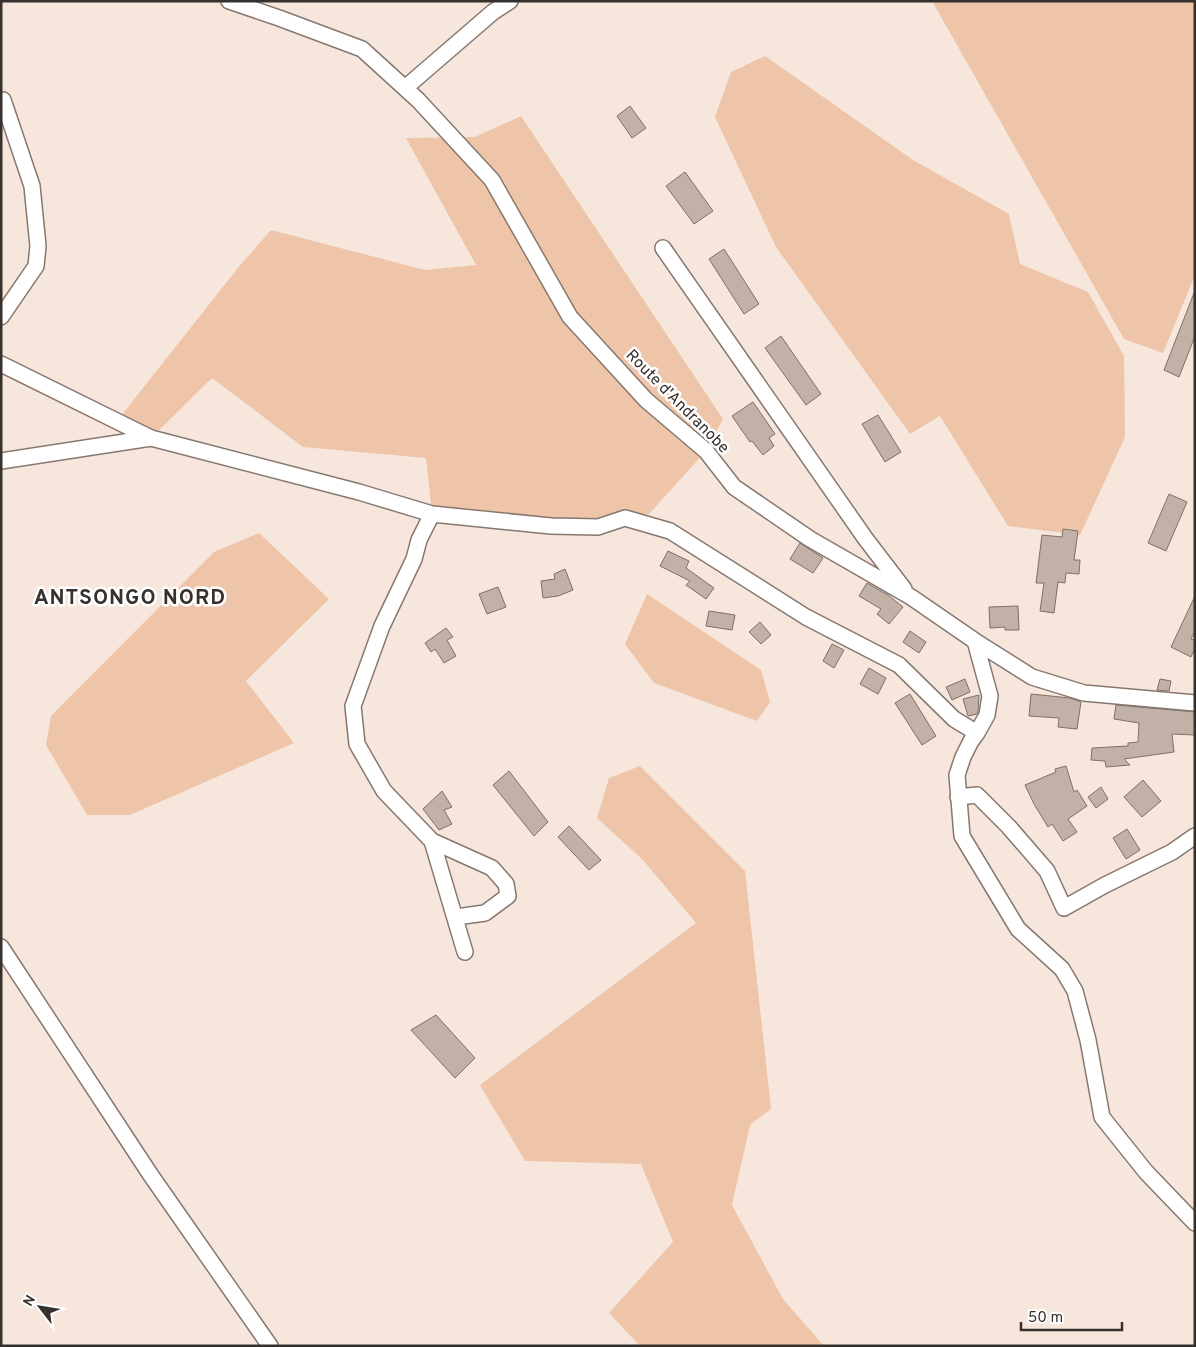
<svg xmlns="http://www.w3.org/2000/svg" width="1196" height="1347" viewBox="0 0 1196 1347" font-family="Overpass,sans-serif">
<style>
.green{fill:#eec5a9}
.building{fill:#c1b1a6;stroke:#7f7067}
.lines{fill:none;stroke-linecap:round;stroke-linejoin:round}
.minor-casing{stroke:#87786f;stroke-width:18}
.minor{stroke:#fff;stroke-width:15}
.labels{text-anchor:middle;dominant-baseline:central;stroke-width:5;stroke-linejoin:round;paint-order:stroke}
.street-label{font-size:16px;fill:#37312d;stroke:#fff}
.district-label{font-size:21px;font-weight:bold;letter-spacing:1px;fill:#37312d;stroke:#fff}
</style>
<rect width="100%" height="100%" fill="#f7e6db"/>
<!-- green -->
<path class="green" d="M932 1H1195V275L1163 353 1124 339Z
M765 56 913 160 1009 214 1020 264 1088 292 1124 356 1125 437 1080 535 1008 526 940 416 910 434 776 247 715 117 731 72Z
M521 116 723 419 706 451 649 514 625 518 598 527 432 514 426 458 303 447 212 378 151 438 117 421 237 269 271 230 425 270 476 265 406 138 475 137Z
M259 533 329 599 246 681 294 743 130 815H87L46 745 51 716 214 552Z
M647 594 761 670 770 702 757 721 654 683 625 644Z
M640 766 745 871 771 1109 750 1125 732 1205 783 1299 824 1346H640L609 1313 673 1242 641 1164 525 1161 480 1085 696 923 643 860 597 818 609 778Z"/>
<!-- building -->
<path class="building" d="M630 106 646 128 632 138 617 116Z
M685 172 713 211 694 224 666 186Z
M724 249 759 304 744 314 709 259Z
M1194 293 1195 336 1179 377 1164 370Z
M781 336 821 394 806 405 765 348Z
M753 402 775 434 769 438 774 446 763 455 752 441 750 442 732 416Z
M878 415 901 452 885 462 862 424Z
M1169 494 1187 502 1166 551 1148 543Z
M1063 529 1078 531 1074 560H1080L1079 574 1066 573 1065 583 1058 582 1054 613 1040 611 1044 583H1036L1042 535 1062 537Z
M800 543 823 558 813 573 790 559Z
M668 551 689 561 686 568 714 588 706 599 686 585 690 581 660 566Z
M565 569 573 590 558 596 543 598 541 581 555 579 554 574Z
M867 583 888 595 903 607 889 624 877 614 881 609 859 596Z
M498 587 506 607 487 614 479 594Z
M1195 596V631L1191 639 1195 640V648L1191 657 1171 647Z
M1018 606 1019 630H1005V627L990 628 989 607Z
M709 611 735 615 732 630 706 626Z
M760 622 771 635 761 644 749 632Z
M446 628 453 637 447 640 456 656 444 663 435 649 431 652 425 643Z
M910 631 926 642 919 653 903 642Z
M832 644 844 650 834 668 823 661Z
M869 668 886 678 878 694 860 684Z
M965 679 970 692 952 700 946 687Z
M1160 679 1171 681 1169 691 1157 690Z
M910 694 936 736 922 745 895 703Z
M1031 694 1070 698 1081 702 1077 729 1058 727 1059 718 1029 716Z
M979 695 978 712 977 714 968 716 963 699Z
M1116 705 1195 712V735L1172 734 1174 752 1124 759 1130 765 1106 767 1105 761 1091 760 1092 748 1128 746V743L1138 742 1139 723 1114 719Z
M1066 766 1074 792 1077 790 1087 806 1068 819 1077 832 1063 841 1052 824 1048 827 1034 804 1025 785 1056 772 1055 769Z
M509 771 548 822 534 836 493 785Z
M1143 780 1161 801 1142 817 1124 797Z
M1101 787 1108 799 1096 808 1088 797Z
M442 791 452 807 444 810 452 824 439 830 423 809Z
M569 826 601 860 589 870 558 837Z
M1127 829 1140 850 1126 859 1113 838Z
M436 1015 475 1058 455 1078 411 1030Z"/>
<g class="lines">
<!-- minor casing -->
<g class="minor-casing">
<path id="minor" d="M229 1 279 18 362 49 418 100 492 180 570 317 646 400 706 451 734 487 810 539 911 597 975 641 1032 677 1084 693 1195 703
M405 88 493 12 510 1
M663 248 865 538 904 589
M1 317 36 266 38 246 32 186 3 100
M1 364 151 438 359 492 432 514 551 526 598 527 625 518 670 531 806 617 899 665 954 719 977 733 987 715 990 696 975 641
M1 461 151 438
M432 514 419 540 414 559 382 626 353 706 357 744 384 791 432 841 492 868 506 884 508 896 485 913 456 917
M977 733 971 741 963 757 957 775 962 836 1018 929 1062 969 1075 991 1088 1040 1102 1117 1146 1172 1195 1223
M958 797 977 795 1009 827 1047 871 1064 908 1105 885 1172 852 1195 836
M432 841 465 952
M1 947 150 1174 270 1346"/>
</g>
<!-- minor -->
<use href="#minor" class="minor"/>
</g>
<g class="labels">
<!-- street labels -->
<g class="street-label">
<text transform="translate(677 402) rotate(45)">Route d'Andranobe</text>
</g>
<!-- district labels -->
<g class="district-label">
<text x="130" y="598">ANTSONGO NORD</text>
</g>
</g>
<!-- border -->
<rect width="1196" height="1347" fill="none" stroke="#37312d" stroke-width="5"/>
<!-- north arrow -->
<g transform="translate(40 1307) rotate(301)" stroke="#ffffff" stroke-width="4" paint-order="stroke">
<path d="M0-4L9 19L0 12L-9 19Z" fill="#37312d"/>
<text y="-8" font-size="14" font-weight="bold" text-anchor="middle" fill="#37312d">N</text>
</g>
<!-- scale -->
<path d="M1021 1322v8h101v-8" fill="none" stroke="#37312d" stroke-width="2.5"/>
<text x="1028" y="1322" font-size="15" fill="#37312d" stroke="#ffffff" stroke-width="4" paint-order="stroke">50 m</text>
</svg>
